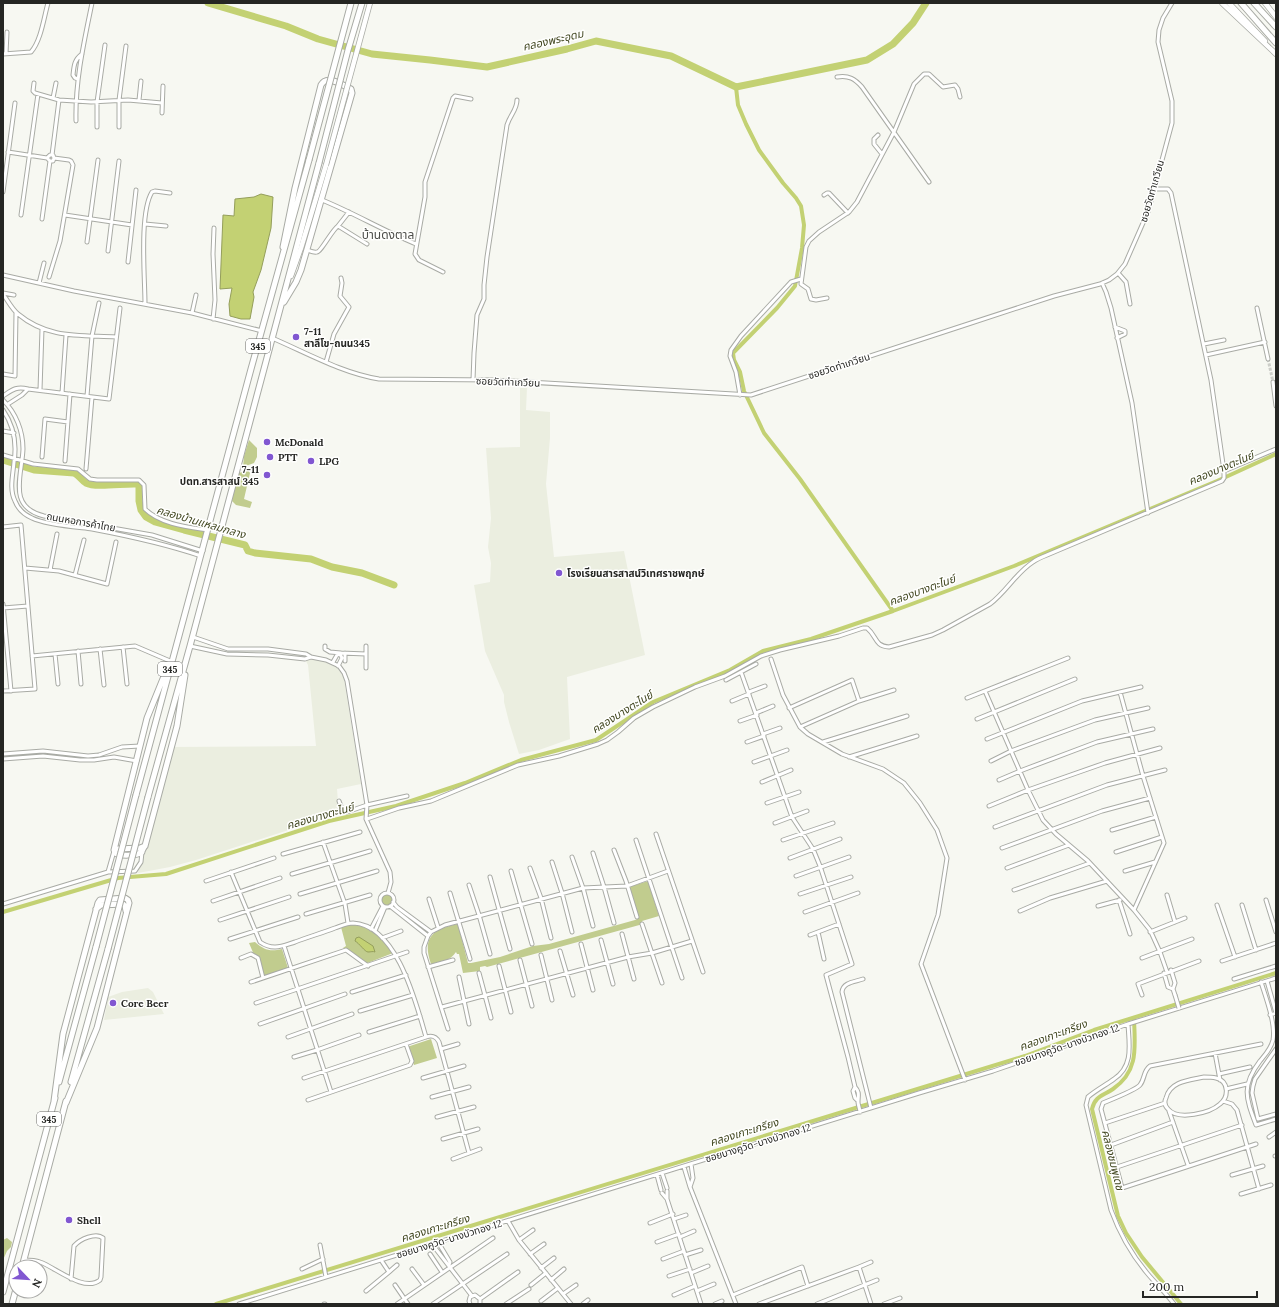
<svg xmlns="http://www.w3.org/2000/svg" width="1279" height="1307" viewBox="0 0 1279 1307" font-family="Lora,'Noto Sans Thai',serif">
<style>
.built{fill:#ebeee0}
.green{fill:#c1cc8e}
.water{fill:#c3d173;stroke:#949e5b}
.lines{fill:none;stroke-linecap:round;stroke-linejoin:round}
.canal{stroke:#c3d173;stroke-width:4}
.river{stroke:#c3d173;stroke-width:7}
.minor-tunnel{stroke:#cdcec9;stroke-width:3;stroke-dasharray:3 1.5;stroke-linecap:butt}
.minor-casing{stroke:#a9aba5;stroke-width:5}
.secondary-casing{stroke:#a9aba5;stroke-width:6}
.primary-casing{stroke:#a9aba5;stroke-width:7}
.minor{stroke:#fff;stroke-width:3}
.secondary{stroke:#fff;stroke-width:4.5}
.primary{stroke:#fff;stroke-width:5}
.minor-bridge-casing{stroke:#a9aba5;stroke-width:5;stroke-linecap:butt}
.secondary-bridge-casing{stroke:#a9aba5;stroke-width:6;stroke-linecap:butt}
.primary-bridge-casing{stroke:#a9aba5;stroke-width:7;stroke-linecap:butt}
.minor-bridge{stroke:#fff;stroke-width:3}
.secondary-bridge{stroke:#fff;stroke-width:4.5}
.primary-bridge{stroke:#fff;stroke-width:5}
.poi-dot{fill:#8157d1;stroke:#fffffe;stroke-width:1.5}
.labels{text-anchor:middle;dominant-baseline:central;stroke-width:3;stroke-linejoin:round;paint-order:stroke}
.shield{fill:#fffffe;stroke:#666765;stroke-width:1}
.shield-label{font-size:9px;font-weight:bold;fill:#252623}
.street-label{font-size:10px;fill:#252623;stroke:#fffffe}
.poi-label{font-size:10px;font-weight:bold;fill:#252623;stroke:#fffffe;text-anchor:start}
.water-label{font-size:11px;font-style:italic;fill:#40461f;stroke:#fffffe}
.quarter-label{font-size:12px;fill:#4c4d49;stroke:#fffffe}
</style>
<rect width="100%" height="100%" fill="#f7f8f2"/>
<!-- built -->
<path class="built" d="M520 388H527L526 410 550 412V438L546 484 554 557 624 551 645 655 567 677 570 739 539 750 519 754 509 722 504 702V695L485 651 474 585 490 582 491 563 488 547 491 518 486 448 520 447Z
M305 659 326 660 338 666 344 679 361 784 337 789 339 815 304 825 196 860 170 867 138 873 142 852 171 747 316 746 308 665Z
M148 988 153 992 164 1014 104 1020 108 997 122 992Z"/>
<!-- green -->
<path class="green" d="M249 440 257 448V457L254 463 243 467 244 456Z
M248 470 250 473 244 499 252 502 250 508 236 505 232 501 235 484 239 473Z
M648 881 659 916 642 921 643 924 487 967 485 966 480 967V971L463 973 459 954H457L456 952C450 961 441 962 431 964 422 938 432 929 458 924L468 963H471L500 957 533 946 549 944 635 920 637 919 629 887Z
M380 900a7 7 0 1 1 14 0a7 7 0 1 1-14 0Z
M347 924C370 926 381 934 393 953L365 964 343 948 346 946 341 927Z
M255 942C264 950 270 952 282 949L288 968 263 976 249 943Z
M431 1039 437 1058 414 1065 407 1047Z
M7 1238 12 1242 11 1247 7 1251 3 1260V1240Z"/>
<!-- water -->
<path class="water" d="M261 194 273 197 271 228 261 270 253 292 254 297 250 319H241L230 316 229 304 232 288 220 289 223 215 234 216 235 199 254 197Z
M359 937 373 946 375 952C373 951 371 952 368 952 365 952 359 943 355 941L356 938Z"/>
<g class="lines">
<!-- canal -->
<path class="canal" d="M736 87 738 105 746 124 759 150 783 183 796 198 801 206 804 225 802 248 795 286 777 308 733 353 734 360 740 372 744 391 764 433 800 479 893 611
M3 912 118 878 166 874 329 821 396 806 465 783 521 760 596 740 653 702 730 670 763 651 811 639 893 611 1014 566 1217 481 1276 454
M1134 1019C1135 1047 1139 1071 1113 1089 1103 1096 1095 1096 1092 1109L1118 1216 1126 1233 1142 1257 1181 1304
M216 1304 1025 1056 1094 1030 1276 973"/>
<!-- river -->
<path class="river" d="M208 3 286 26 318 39 372 54 430 60 487 67 567 49 596 41 671 56 736 87 867 60 893 44 913 23 926 3
M3 460 34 470 74 473C79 475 81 480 86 483 96 488 125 483 137 484L139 485V501L141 510 146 517 155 522 184 530 245 545 248 551 255 553 311 559 332 567 362 573 394 585"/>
<!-- minor-tunnel -->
<path class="minor-tunnel" d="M1268 359 1273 382"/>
<!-- minor casing -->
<g class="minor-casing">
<path id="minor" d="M3 54 31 52C41 41 44 17 48 3
M6 54 7 32
M837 77C849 75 855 79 862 87L929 182
M78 79 75 78 73 75C74 66 74 60 82 54
M34 83 33 91 35 93 59 100 91 102 128 100 162 103
M53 98 56 83
M139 100 141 81
M162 113 163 86
M76 121C75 81 84 42 92 3
M97 127V102L105 45
M119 127V100L126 46
M878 135 874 139V144L882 154
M8 152 47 158 50 161H53L54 158 53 155H50L47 158
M52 155 59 100
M3 192 15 103
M824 195 827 193H829L848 213
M322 200C354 213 384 231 416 244
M21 215 38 94
M65 215 132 225
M42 219 50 161
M145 224 166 226
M338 226 349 212
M87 242 98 160
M307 250C310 251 314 253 317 252 321 252 332 230 338 226L367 244
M108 251 119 161
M128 262 136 190
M443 272 419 260 415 254 425 197V182L453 98 455 96 471 99
M1118 273 1126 282 1130 304
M3 275 74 291 192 313 262 331
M49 277 60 241 73 165 71 161 69 160 54 158
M39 283 44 263
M1102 283 1106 292 1111 308 1132 403 1148 513
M3 293 14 295
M3 294C8 301 12 309 18 314 48 339 80 335 116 337
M827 298 816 300 811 299 808 289 801 284 806 247 809 241 819 232 849 212 857 202 894 132 914 84 924 74H929L943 87 955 85 958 89 960 97
M145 304C145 278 139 213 152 192L155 191 170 193
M1257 308 1268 359
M192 313 196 295
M213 319 215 300 213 254 214 228
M1115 327 1125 331V334L1117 338
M272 338C307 353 342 373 379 379L493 380 751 395 962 326 1054 296 1100 284 1109 280 1117 274 1125 264 1143 223 1148 212 1172 123V101L1158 42 1159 30 1163 18 1172 3
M1204 344 1224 340
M1206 355 1265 342
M326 362 334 334 349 307 340 296 342 283 341 278
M3 374 15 376 16 313
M473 380 474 353 477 315 484 299V285L487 257 507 125C510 115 517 110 517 100
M1273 382 1276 406
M28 389 109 399 120 308
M40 390 42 329
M62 393 66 335
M740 395 736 372 730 356 731 350 741 336 791 282 801 279
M3 396C12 390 16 386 28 389L22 395 8 404
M87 396 92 336 99 303
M3 400C16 413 23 431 23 449 22 476 7 507 44 516L152 535 203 551
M3 410C14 426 17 443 14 462 13 475 9 489 15 501 18 509 25 515 32 518 46 525 76 527 92 529 129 536 166 544 201 556
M3 431 14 433
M3 455 33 464 78 469 90 479 97 480H139L144 485 145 509C160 524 187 527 207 530
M42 457 45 419 68 422
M65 461 70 394
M86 469 92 397
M1224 471 1276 449
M3 527 21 525 35 689 3 691
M25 568 59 571 107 584 116 542
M50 570 57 534
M75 575 84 540
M3 604 11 691
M3 608 28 606
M193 637 228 649H268L306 654 311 657 326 660 339 666 344 673 347 681 367 805 366 819 390 872 391 882 388 893
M190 646 227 654 268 655 305 659 311 657
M325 646V649L330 652 341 653
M123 647 127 684
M100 649 104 685
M78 651 81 684
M55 654 58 684
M340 654 341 653 366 654
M32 656 135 646 170 661
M771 659 783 695 800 727 808 734 842 754 883 769 904 783 920 803 937 830 947 858 938 915 921 964 965 1080
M345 661V653
M333 662 337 655 340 654 342 658 338 666
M756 664 741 672 792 817 813 849 820 866 852 964 826 975 848 1057 855 1087C860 1092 858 1096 858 1102 858 1105 860 1109 860 1112
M366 668V646
M726 680 741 672
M985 691 1028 790 1043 820 1056 834 1088 861 1134 910 1150 930 1160 952 1167 972
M749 692 765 686
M1120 692 1143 776 1164 843 1134 910
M967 698 1068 658
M732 701 749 694
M789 708 852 680 859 701
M756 713 773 706
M977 719 1075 679
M740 721 757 715
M800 727 859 701 894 690
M763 734 780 728
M987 739 1082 701 1141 687
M747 742 764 736
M823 742 907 716
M3 754 43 751 88 756 99 755 122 747 140 746
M849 757 917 736
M3 759 43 756 80 760H94L114 757 137 761
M991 761 1011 751 1095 720 1148 708
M754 762 787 750
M999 780 1020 771 1097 742 1153 729
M762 782 791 770
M339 801 342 809 347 812 367 805 407 796
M767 803 799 792
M989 806 1028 790 1105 763 1160 748
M367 819 399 808 431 801 518 765 559 756 598 744 607 740 618 732 634 718 653 707 695 687 725 676 761 656 780 650 839 636 863 628H867C877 636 874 646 889 647L932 635 943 630 990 604C1006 592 1016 573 1033 562 1037 559 1042 557 1047 555L1222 481 1224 478V471L1211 380 1171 193 1168 189H1154
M775 823 807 811
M995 827 1107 785 1165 770
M1112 830 1156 817
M656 834 703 972
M636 840 682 978
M783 840 833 823
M323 842 345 904 348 923
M1002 848 1102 811 1150 798
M614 850 626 881 637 917
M1116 852 1162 837
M593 853 604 887 614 923
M283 854 360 832
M572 857 583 888 593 926
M790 858 840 839
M552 862 562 893 572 932
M530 868 541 898 551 938
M1007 868 1069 845
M511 871 532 944
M1125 871 1155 862
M108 872 114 851
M231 872 260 942C273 951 282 946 295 942 308 937 322 933 335 928 341 926 347 923 353 923 397 925 416 1003 426 1037
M292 874 370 851
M796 876 849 857
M490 877 510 949
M206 881 274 858
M469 885 479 915 490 954
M1014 890 1090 863
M450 893 470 959
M380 900a7 7 0 1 1 14 0a7 7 0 1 1-14 0Z
M300 894 377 871
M800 894 851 877
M1167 895 1175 922
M429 899 438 927
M1119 900 1130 934
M1266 900 1276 932
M213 901 280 878
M393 902 397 907 431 932
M3 904 108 872 135 871 141 862 142 852
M1217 905 1235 957
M1242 905 1256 950
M390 906 428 936
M1098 906 1120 900
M1020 911 1050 898 1107 881
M805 912 858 893
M306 914 370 895
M220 920 289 897
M642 924 662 983
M371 929 383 906
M375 931 385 907
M818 932 824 959
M1150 932 1185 918
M622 934 634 979
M810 935 839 924
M382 938 401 931
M230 939 298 917
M601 940 613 984
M581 944 593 990
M284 946 331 1092
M560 951 573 995
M541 955 552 1000
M241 958 251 954 258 958 263 978
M1142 958 1192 939
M520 960 532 1006
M1222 961 1276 943
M499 966 511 1012
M428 967 453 960
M1171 970 1175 983 1173 989 1175 995
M479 973 491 1018
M1164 973 1168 987 1173 989
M459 977 469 1024
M863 979C855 982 843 982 842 992L871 1108
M1234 979 1276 966
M1267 981 1276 1013 1270 1015
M251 982 346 950 368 966
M1261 982C1266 998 1276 1024 1273 1040 1271 1049 1265 1055 1260 1061 1241 1086 1246 1098 1256 1125L1276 1119
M352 992 406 975
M1142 995 1138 984 1199 961
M256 1003 407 952
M442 1007 628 957 652 953 692 941
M360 1011 413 995
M260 1024 345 994
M1128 1024C1129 1044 1134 1066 1114 1079 1106 1085 1096 1090 1088 1097L1086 1105 1111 1210C1119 1232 1132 1255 1147 1273 1156 1284 1166 1293 1174 1304
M448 1029 424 953V947L428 936 431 932 445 925 583 888 627 886 668 871
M369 1032 420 1016
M288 1037 352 1014
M441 1049 458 1044
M1276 1049 1255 1079 1253 1086 1252 1093 1258 1119 1276 1114
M1215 1053 1220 1080
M294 1057 317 1050 359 1035
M1219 1074 1250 1067
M1204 1077C1208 1077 1212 1077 1216 1078 1229 1081 1229 1097 1220 1104 1210 1113 1178 1121 1168 1109 1165 1106 1164 1102 1166 1098 1170 1081 1190 1080 1204 1077Z
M304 1078 426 1037C432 1035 436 1036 439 1042L469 1153
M423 1078 464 1066
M855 1087 853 1091 855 1098 858 1101
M1226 1089 1247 1084
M432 1097 469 1087
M308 1100 410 1065 412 1061 406 1044
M1223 1101 1232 1104 1237 1110 1259 1189
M1169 1111 1188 1165
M437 1117 474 1107
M1105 1123 1165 1103
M1269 1137 1276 1132
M443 1139 478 1129
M1256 1144 1122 1188 1101 1109 1103 1103C1110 1100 1136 1090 1140 1085 1145 1079 1143 1071 1150 1066L1261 1044
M1111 1145 1173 1122
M1275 1156H1276
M453 1159 480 1149
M684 1167 690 1187 693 1178 691 1164
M1117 1167 1242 1125
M662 1173 667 1188
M657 1175 661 1190
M1232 1175 1263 1166
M690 1187 736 1304
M667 1191V1199L701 1304
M662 1193 667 1199
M1241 1194 1271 1185
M674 1219 686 1215
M508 1221 519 1240 571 1304
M650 1223 673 1214
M680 1237 694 1231
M519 1240 533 1230
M438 1242 450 1262 449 1265
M657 1242 679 1234
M432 1244 472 1296
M320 1245 326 1277
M430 1254 442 1272
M530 1254 544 1244
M685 1255 701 1250
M663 1259 684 1251
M24 1260C29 1260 35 1260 40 1262 55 1267 84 1293 100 1280L101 1277 103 1238C96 1232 80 1239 74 1246L71 1279
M859 1267 871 1262
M541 1268 554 1258
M302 1269 323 1259
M412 1269 424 1285
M389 1272 397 1265
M691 1273 708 1266
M669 1276 690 1269
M551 1280 564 1269
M395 1285 408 1304
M531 1285 546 1273
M366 1291 389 1272 381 1260
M697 1291 714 1284
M563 1294 576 1285
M674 1295 695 1286
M733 1295 802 1267 808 1286
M480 1299 518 1272
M541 1301 558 1288
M239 1304 919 1093 993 1071 1128 1024 1276 978
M324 1304H325
M397 1304 493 1238
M433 1304 507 1254
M470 1304 469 1301 470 1297 475 1295 480 1299V1304
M506 1304 529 1289
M583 1304 588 1300
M715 1304 722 1301
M759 1304 859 1267 871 1304
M817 1304 877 1280
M884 1304 900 1298"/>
</g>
<!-- secondary casing -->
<g class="secondary-casing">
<path id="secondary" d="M1222 3 1276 54
M1229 3 1265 41
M1265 3 1276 17
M291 276 301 248 326 165"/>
</g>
<!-- primary casing -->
<g class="primary-casing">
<path id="primary" d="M1241 3 1276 43
M1254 3 1276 27
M283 247 295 188 321 85C327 74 342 85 351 89L352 93 301 270 296 282 284 302
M169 664 147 718 114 850 115 853C119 856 137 856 142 852 142 851 144 847 145 846L177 726 185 675
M136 795 251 369 309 160
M148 797 190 646 319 163
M118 849 140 848 145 846
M96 909 101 905 123 904 125 906 126 911
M59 1082 96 947
M71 1082 108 949
M54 1101 63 1034 98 903 100 900 125 898 128 900 129 903 97 1028 66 1103
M22 1267 66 1101
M3 1292 55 1098
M12 1304 16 1289"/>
</g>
<!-- minor -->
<use href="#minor" class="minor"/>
<!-- secondary -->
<use href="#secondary" class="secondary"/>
<!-- primary -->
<use href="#primary" class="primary"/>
<!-- minor-bridge casing -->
<g class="minor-bridge-casing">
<path id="minor-bridge" d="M1175 995 1179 1008"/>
</g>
<!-- secondary-bridge casing -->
<g class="secondary-bridge-casing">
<path id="secondary-bridge" d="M326 165 370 3"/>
</g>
<!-- primary-bridge casing -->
<g class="primary-bridge-casing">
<path id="primary-bridge" d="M309 160 351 3
M319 163 348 50 362 3
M96 947 136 795
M108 949 148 797"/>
</g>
<!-- minor-bridge -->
<use href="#minor-bridge" class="minor-bridge"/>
<!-- secondary-bridge -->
<use href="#secondary-bridge" class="secondary-bridge"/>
<!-- primary-bridge -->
<use href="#primary-bridge" class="primary-bridge"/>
</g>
<!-- markers -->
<g class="poi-dot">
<circle cx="296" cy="337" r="4"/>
<circle cx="267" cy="442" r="4"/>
<circle cx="270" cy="457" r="4"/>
<circle cx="311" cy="461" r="4"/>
<circle cx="267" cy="475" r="4"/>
<circle cx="559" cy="573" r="4"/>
<circle cx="113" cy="1003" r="4"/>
<circle cx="69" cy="1220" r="4"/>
</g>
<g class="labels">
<!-- shield labels -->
<g class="shield">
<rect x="246" y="339" width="24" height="14" rx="3"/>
<rect x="158" y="662" width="24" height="14" rx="3"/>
<rect x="37" y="1112" width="24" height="14" rx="3"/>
</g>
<g class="shield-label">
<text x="258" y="346">345</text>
<text x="170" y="669">345</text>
<text x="49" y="1119">345</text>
</g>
<!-- street labels -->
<g class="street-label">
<text transform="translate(1152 191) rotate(-74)">ซอยวัดท่าเกวียน</text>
<text transform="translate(839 366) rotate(-18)">ซอยวัดท่าเกวียน</text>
<text transform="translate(508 382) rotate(2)">ซอยวัดท่าเกวียน</text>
<text transform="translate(81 522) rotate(10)">ถนนหอการค้าไทย</text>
<text transform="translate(1067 1045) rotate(-19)">ซอยบางคูวัด-บางบัวทอง 12</text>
<text transform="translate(758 1143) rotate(-17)">ซอยบางคูวัด-บางบัวทอง 12</text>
<text transform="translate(449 1239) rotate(-17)">ซอยบางคูวัด-บางบัวทอง 12</text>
</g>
<!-- poi labels -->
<g class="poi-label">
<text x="304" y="331">7-11<tspan x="304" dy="12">สาลีโข-ถนน345</tspan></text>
<text x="275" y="442">McDonald</text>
<text x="278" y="457">PTT</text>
<text x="319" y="461">LPG</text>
<text x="259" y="469" text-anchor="end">7-11<tspan x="259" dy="12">ปตท.สารสาสน์ 345</tspan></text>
<text x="567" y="573">โรงเรียนสารสาสน์วิเทศราชพฤกษ์</text>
<text x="121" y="1003">Core Beer</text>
<text x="77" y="1220">Shell</text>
</g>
<!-- water labels -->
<g class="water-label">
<text transform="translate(553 40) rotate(-13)">คลองพระอุดม</text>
<text transform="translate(1221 468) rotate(-23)">คลองบางตะไนย์</text>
<text transform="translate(201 522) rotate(16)">คลองบ้านแหลมกลาง</text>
<text transform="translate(922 590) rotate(-20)">คลองบางตะไนย์</text>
<text transform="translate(622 712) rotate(-32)">คลองบางตะไนย์</text>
<text transform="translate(320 816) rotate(-16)">คลองบางตะไนย์</text>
<text transform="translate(1053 1035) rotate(-20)">คลองเกาะเกรียง</text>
<text transform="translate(744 1132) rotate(-17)">คลองเกาะเกรียง</text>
<text transform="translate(1113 1160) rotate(76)">คลองชมพูเดช</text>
<text transform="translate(435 1228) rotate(-17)">คลองเกาะเกรียง</text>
</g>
<!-- quarter labels -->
<g class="quarter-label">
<text x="388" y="234">บ้านดงตาล</text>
</g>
</g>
<!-- border -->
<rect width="1279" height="1307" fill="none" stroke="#252623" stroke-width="8"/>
<!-- north arrow -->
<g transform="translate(28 1279) rotate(115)"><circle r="19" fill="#fffffe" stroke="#a8a8a6"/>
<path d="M0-3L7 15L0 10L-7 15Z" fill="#8157d1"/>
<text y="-6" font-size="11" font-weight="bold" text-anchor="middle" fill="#252623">N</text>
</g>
<!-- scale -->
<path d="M1143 1291v6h114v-6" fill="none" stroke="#252623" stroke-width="2"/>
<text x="1149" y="1291" font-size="12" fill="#252623" stroke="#fffffe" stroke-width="3" paint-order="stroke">200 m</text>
</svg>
